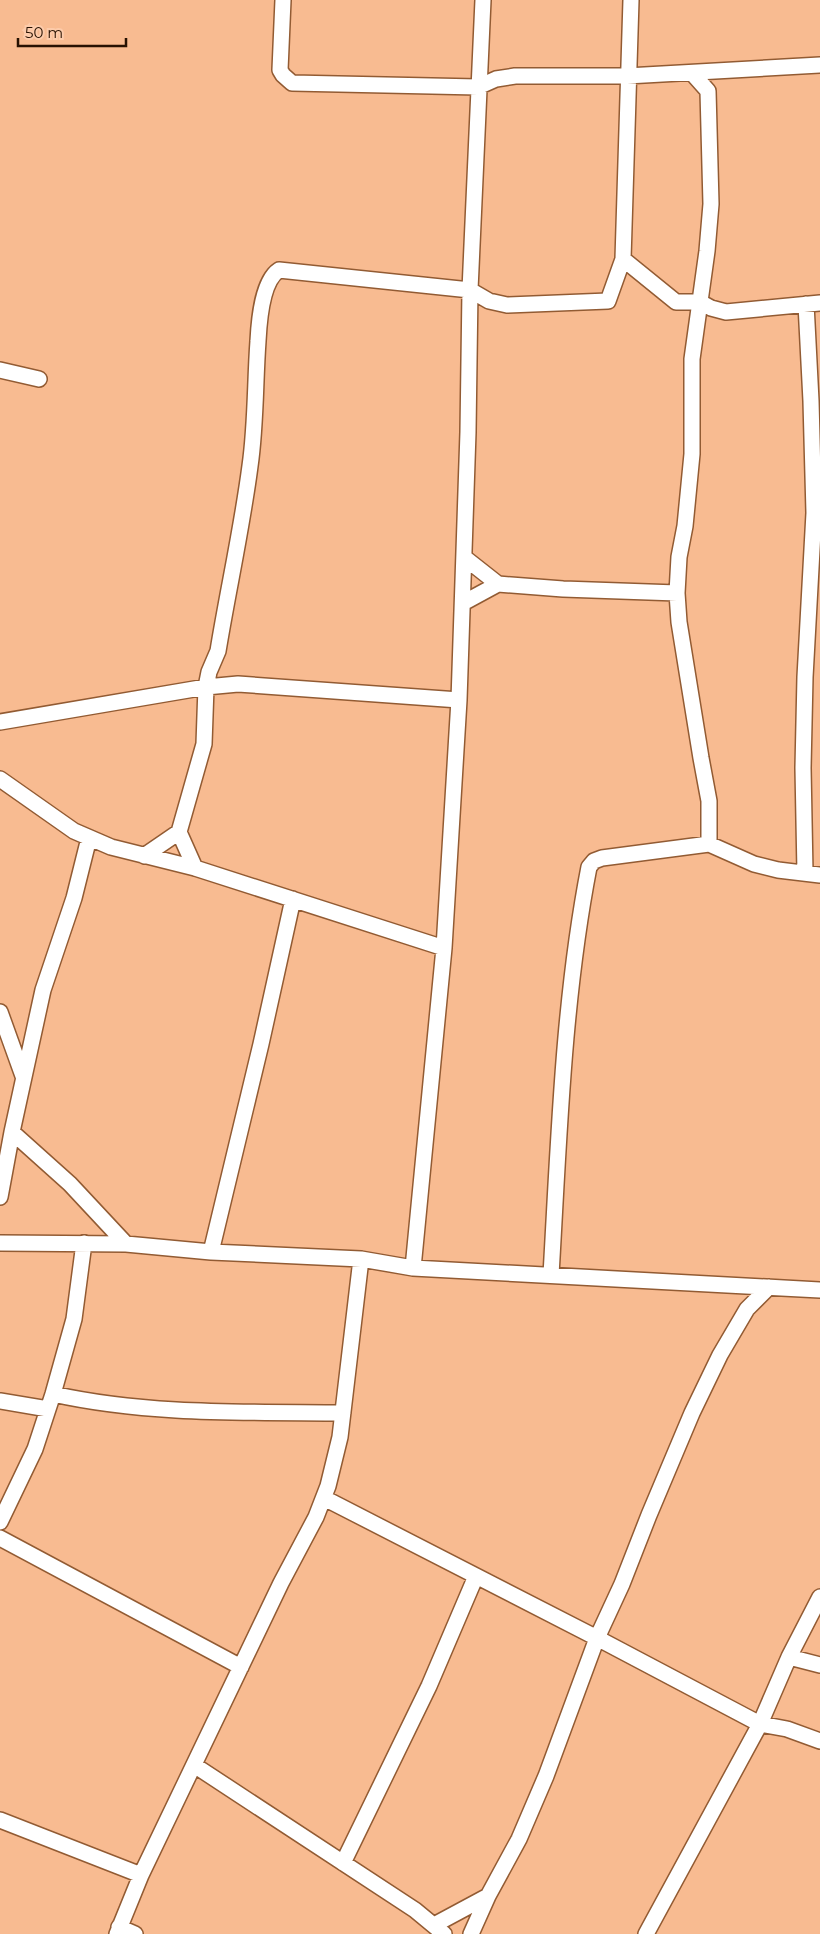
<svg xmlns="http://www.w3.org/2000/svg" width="820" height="1934" viewBox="0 0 820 1934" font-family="Montserrat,sans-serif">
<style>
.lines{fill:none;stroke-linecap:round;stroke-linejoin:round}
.minor-casing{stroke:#925b33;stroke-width:18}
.minor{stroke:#fff;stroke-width:15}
</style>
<rect width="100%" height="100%" fill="#f8bb91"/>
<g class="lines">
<!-- minor casing -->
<g class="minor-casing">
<path id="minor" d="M283 0 280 70 283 75 292 83 478 87 496 79 515 76H627L820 65
M692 73 708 91 711 204 707 251 692 359V454L685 526 679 557 677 593 679 622 701 758 709 801V844
M623 259 631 0
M0 370 39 379
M465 558 498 584 563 589 677 593
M463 603 498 584
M0 722 206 687 238 684 459 700
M0 779 74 831 111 847 195 868 444 948
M179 832 195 868
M144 856 179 832 204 744 206 687 209 672 218 651C228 590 242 528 250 466 256 425 255 382 258 341 259 321 262 281 279 270L470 290 489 301 507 305 608 301 623 259 676 302H700L711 308 726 312 820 303
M805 873 803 768 805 677 814 513 811 401 806 304
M0 1012 23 1076
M12 1132 70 1184 126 1244
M0 1197 12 1132 43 990 74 898 89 838
M0 1243 126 1244 211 1252 361 1259 413 1268 820 1290
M211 1252 261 1044 293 899
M413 1268 444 948 459 700 468 432 470 290 483 0
M551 1275C559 1139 563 1001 589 867L594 861 602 858 709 844 754 864 778 870 820 875
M53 1394C147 1415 246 1412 343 1413
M0 1401 48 1409
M324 1498 597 1638 760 1724 787 1729 820 1741
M0 1522 35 1449 53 1394 74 1319 84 1243
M0 1538 241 1667
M789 1657 820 1665
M194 1765 415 1910 444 1934
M0 1820 141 1875
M343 1863 429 1686 476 1576
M434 1925 488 1896
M119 1927 135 1934
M117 1934 141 1875 281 1583 316 1517 328 1486 340 1437 361 1259
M471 1934 488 1896 519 1839 546 1776 597 1638 622 1584 649 1515 692 1413 720 1355 747 1309 769 1287
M646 1934 760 1724 789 1657 820 1597"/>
</g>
<!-- minor -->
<use href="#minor" class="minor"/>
</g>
<!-- scale -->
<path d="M18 38v8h108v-8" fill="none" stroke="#271102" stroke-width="2.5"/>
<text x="25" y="38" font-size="15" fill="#271102" stroke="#fdcbaa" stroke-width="4" paint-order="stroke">50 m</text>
</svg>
